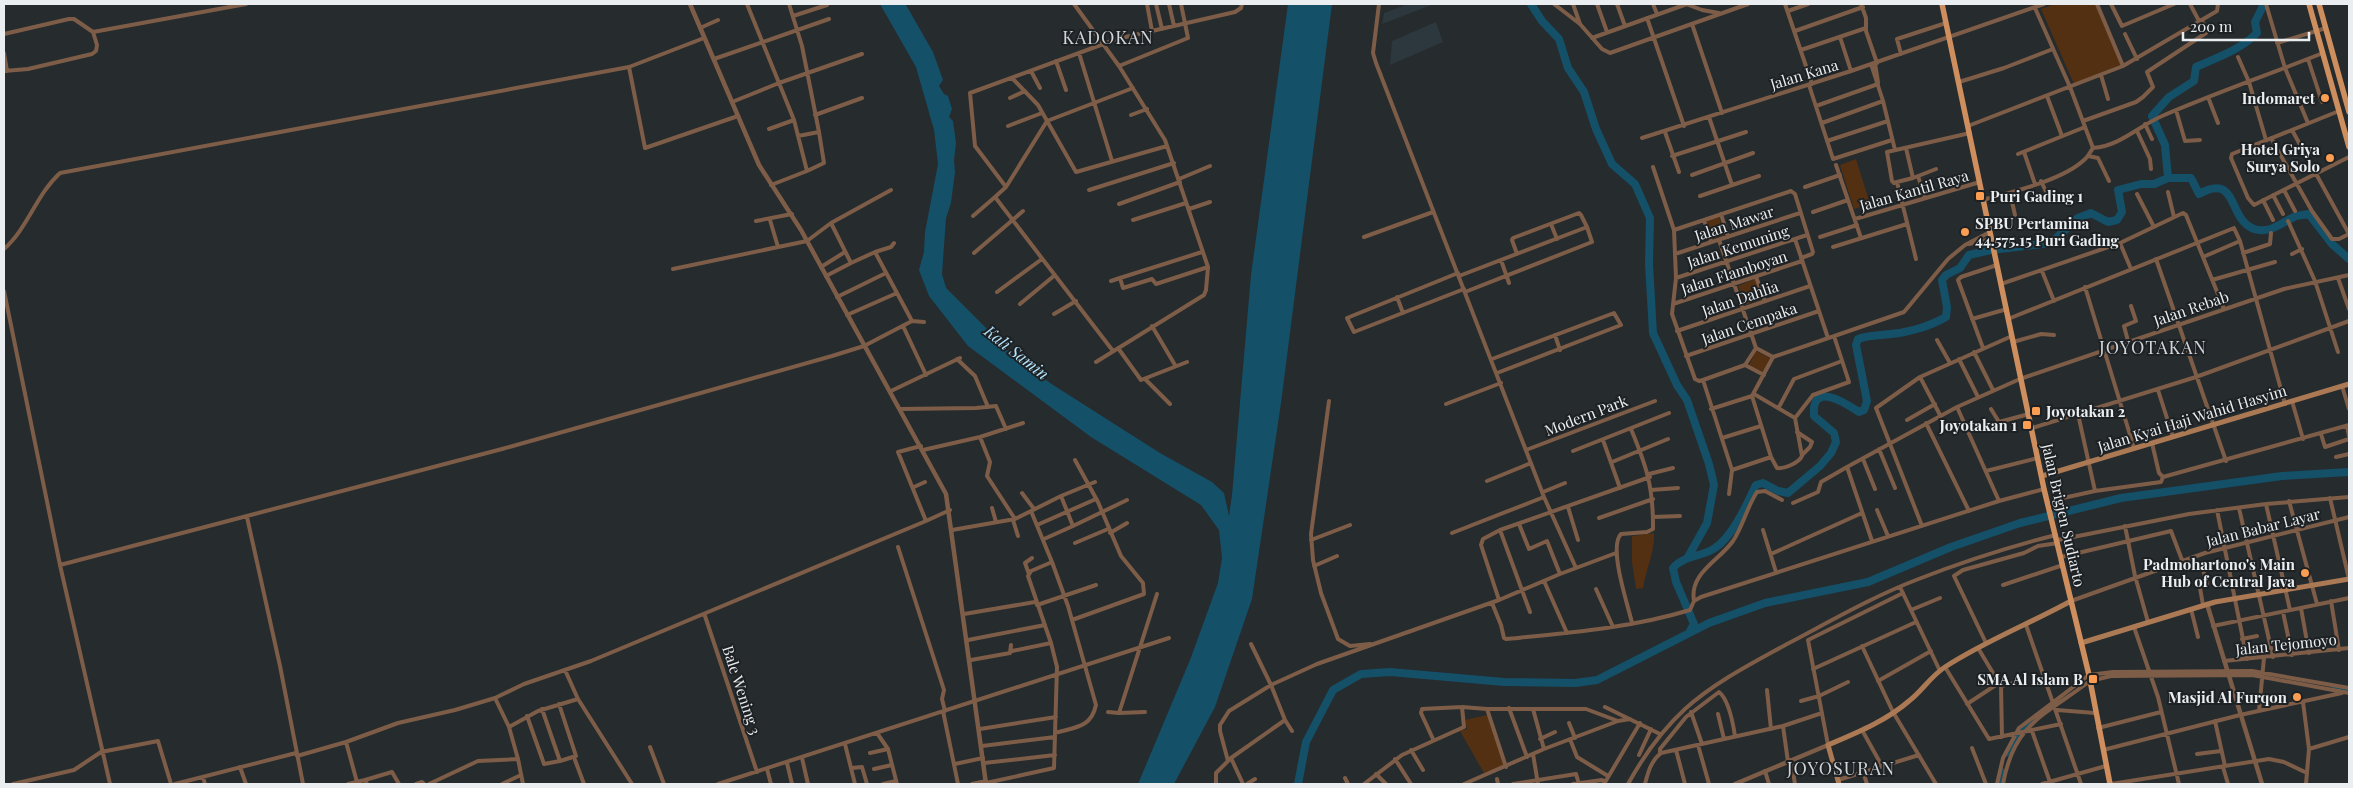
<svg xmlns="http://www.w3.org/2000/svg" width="2353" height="788" viewBox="0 0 2353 788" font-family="'Playfair Display',serif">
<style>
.built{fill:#2d383e}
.green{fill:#543012}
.water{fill:#145068}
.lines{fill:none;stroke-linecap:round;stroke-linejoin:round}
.canal{stroke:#145068;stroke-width:4.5}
.river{stroke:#145068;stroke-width:8}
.minor{stroke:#7d5d47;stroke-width:4}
.tertiary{stroke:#7d5d47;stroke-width:4.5}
.secondary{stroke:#ab7954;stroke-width:5}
.primary{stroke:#ce8e5e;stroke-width:5.5}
.poi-dot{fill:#fc9e52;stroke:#1d2124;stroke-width:2}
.labels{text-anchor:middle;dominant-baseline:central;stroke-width:4;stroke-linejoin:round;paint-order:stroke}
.street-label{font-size:15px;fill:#ebeef0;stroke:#1d2124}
.poi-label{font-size:15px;font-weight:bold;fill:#ebeef0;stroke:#1d2124;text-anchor:end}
.water-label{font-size:16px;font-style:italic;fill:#b4e4fc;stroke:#1d2124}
.quarter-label{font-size:18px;letter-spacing:1px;fill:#cfd5d9;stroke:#1d2124}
</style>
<rect width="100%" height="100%" fill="#262b2e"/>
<!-- built -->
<path class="built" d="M1408 4H1434L1382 24 1384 13Z
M1436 22 1443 42 1390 65 1392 41Z"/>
<!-- green -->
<path class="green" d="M2055 4H2096L2122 64 2074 84 2041 9Z
M1856 159 1870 204 1854 209 1840 165Z
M1719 217 1725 235 1712 239 1706 221Z
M1755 279 1762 299 1745 305 1738 286Z
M1756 351 1770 358 1763 372 1749 365Z
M1654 533C1655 552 1646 569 1643 588L1636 589 1632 562V536Z
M1487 715 1504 765 1484 773 1460 731 1467 729 1465 720Z"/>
<!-- water -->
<path class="water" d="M880 4 906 5 933 52 943 80 939 86 944 94 948 96 952 109 949 117 953 121 956 143 954 160 955 172 951 203 946 218 942 274 946 288 1007 349 1050 383 1160 453 1212 482 1224 493 1229 516 1232 495 1251 275 1288 4H1332L1281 403 1252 599 1215 707 1174 784H1138L1190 660 1218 583 1222 558 1219 530 1201 505 1091 437 968 346 929 296 919 270 924 252 925 232 938 164 934 130 916 67Z"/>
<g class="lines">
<!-- canal -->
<path class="canal" d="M2167 673 2190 674
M2333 687 2349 690
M2007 754 2018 735 2034 719
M1999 784 2002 770"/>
<!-- river -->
<path class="river" d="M1531 4 1542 21 1559 39 1568 68 1584 92 1596 129 1612 164 1635 184 1650 218 1649 264 1653 333 1677 385 1687 400 1709 464 1714 485 1707 523 1688 557
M2168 178 2165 145 2152 116 2169 97 2194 81 2196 67C2218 57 2240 50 2257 33L2255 22 2264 4
M1689 633 1694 624 1676 582 1673 568C1684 555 1702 557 1715 548 1733 536 1747 504 1756 485L1763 483 1778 491 1788 493 1820 466 1831 453 1836 442 1834 433 1814 416C1811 381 1844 402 1859 412L1864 410 1867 401 1856 345 1858 339C1866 336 1872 336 1881 335 1902 334 1927 328 1946 317L1947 307 1942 280 1946 275 1960 268 1969 255 1991 250 2051 243 2078 218 2091 213 2108 222 2117 220 2122 212 2118 190 2141 184H2154L2168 178H2191L2199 194C2239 172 2227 219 2254 229 2270 234 2281 223 2294 217 2298 215 2304 215 2309 214L2332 244 2349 259
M1298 784 1306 742 1333 690 1361 674 1390 672 1504 682 1575 683 1597 680 1709 623 1765 603 1868 582 1951 547 2020 523 2121 498 2282 476 2349 472"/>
<!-- minor -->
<path class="minor" d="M747 4 794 120 807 171 771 185
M789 4 802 46 819 132 798 136
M1074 4 1119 66 1165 140 1208 267 1206 290 1204 295 1096 362
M1147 4 1152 31
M1156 4 1162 29
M1169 4 1174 26
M1379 4 1373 53 1376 63 1544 497 1576 568
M1554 4 1580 24 1602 49 1610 53 1748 4
M1573 4 1580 24
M1597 4 1607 32
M1617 4 1625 26
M1653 4 1657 14
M1686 4 1702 10 1719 13
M1785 4 1812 84
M1861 4 1866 18V31L1877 63
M2097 4 2123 66
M2111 4 2122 26 2174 4
M2190 4 2199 21
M2266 4 2285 68 2308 123
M2035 8 2070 87 2093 148
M1788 11 1808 4
M793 16 827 5
M1647 18 1684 126
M1692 24 1722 113
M700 28 718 20
M1795 31 1863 7
M4 34 69 19H74L93 32 246 4
M2125 34 2137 59
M1840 37 1851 71
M1592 38 1687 4
M2277 43 2326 28
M1801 50 1866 28
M4 53 7 71
M1079 53 1112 161
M1901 54 1897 39 1946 23
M2238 57 2249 82 2266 140
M714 59 829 19
M2308 59 2322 102
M1056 61 1066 90
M1875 63 1878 82
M1871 64 1883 101 1895 150
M1119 66 1188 38 1181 4
M629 67 645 148 738 116
M4 71 28 69 92 54 96 51 97 45 93 32
M1031 71 1040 88
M2101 75 2108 99
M1012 78 1038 105 1076 172 1167 146
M1959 82 2004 68 2053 49
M1809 85 1833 159 1892 140
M2047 96 2062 136
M2208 97 2218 123
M1010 98 1025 91
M732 102 779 83 862 54
M1816 106 1878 84
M2176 110 2185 141 2200 140
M2339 111 2232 154 2231 158 2248 198 2254 205 2349 157
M815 115 862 98
M1131 115 1147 109
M1709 117 1732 185
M2083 121 2136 102 2143 97 2153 87 2147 72 2206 33 2207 29 2201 20
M1822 123 1883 101
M2145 124 2152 139
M1008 126 1042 113
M1968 126 2123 66 2217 11 2218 4
M769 129 794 120
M2292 130 2349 234
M2137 131 2150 159 2151 169
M1665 132 1679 172
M1642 138 1851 71 2044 4
M2271 138 2312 211 2332 239H2339L2349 234
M1827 141 1888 121
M1906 148 1913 178 1897 182 1916 259
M2024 152 2035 184
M2018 154 2085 127
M1672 156 1746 132
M2088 156 2098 158 2109 181
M1836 165 1861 238
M1653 167 1674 230 1676 278 1672 314 1695 379 1699 381 1703 380 1732 470 1729 494
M807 171 824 163 819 132
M1692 175 1753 153
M1918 176 1925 198
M1913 178 1936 169
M1179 179 1210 166
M2041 181 2050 200
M1897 182 1894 183 1892 181 1887 152 1970 133
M1006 187 975 146 970 93 1117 39 1235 12 1241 8 1242 4
M1805 187 1840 175
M1089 190 1174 163
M2284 190 2295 211
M2168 192 2174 217
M2010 193 2015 215
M2137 194 2154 227
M2273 195 2283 214
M1700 196 1759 176
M1983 200C2012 192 2063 180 2084 160 2088 157 2090 152 2093 148 2120 146 2139 126 2162 116 2215 93 2270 74 2323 53
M2263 200 2273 220
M1119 204 1180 182
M1189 209 1210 202
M1813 212 1848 200
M1721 214 1728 237
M973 216 995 197
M1855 219 1980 182
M770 220 778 247
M1133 220 1186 203
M1704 220 1711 242
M756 221 792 214
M2288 221 2315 281 2338 352
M1551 224 1557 239
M1674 230 1791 191 1795 194 1813 252 1812 254 1801 258
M1364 237 1433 212
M1820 237 1857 225
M1795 239 1828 338
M1719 240 1756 348 1773 357
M2120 243 2131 269
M1969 244 1991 239
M1833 247 1907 224
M4 249C28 228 36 195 60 173L629 67 704 38
M875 252 891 247 894 243
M1202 252 1120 278 1123 288 1152 279 1156 284 1208 267
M974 253 1023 211
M2243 253 2270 244 2271 233
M1517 254 1512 240 1513 238 1579 213 1581 215 1587 227
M1675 254 1800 213
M2292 254 2302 249
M2203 257 2240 241
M2156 259 2226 461
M1501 260 1509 283
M851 263 875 252 912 321
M821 267 845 252
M673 269 807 241 831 223 891 190
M2042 271 2054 301
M1458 273 1347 318 1354 332 1464 289
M826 276 851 263 831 223
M1459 276 1587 227 1592 242 1465 292
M1756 277 1765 301
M1676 278 1807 235
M2338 278 2349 309
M2212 280 2275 262
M1111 281 1120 278
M2001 284 2120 243 2183 213 2186 215 2224 309
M2085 287 2134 448
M4 291 60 565 110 784
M997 292 1042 259
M837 297 886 273
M1397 297 1403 313
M1020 304 1055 275
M1673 304 1802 261
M1054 314 1076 301
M847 315 897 293
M1972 319 2007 309
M2008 319 2234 228 2240 241 2285 404
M903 326 926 375
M1152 326 1175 365
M1677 331 1810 286
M1555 335 1560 350
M1937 340 1950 363
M2128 341 2124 326 2136 321 2131 306
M2013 342 2041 334 2054 335
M1118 348 1141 380 1187 362
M1983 348 1958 280 1961 277 1997 265
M1113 351 995 197 1006 187 1047 121 1133 88
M1974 352 1993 390
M1686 356 1819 311
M957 359 975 376 988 407
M1492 359 1614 313 1621 325 1497 373
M1959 359 1978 397
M1745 365 1764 375
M1920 377 1940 415
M1145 379 1170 404
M1703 380 1745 365 1756 348
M2342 386 2349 409
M2158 390 2173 437
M891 391 960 358
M1754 394 1795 418
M1752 396 1771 457 1777 468C1784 469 1799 463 1802 456L1795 418 1813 395 1849 382 1834 336
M1329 401 1311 534 1313 560 1321 593 1338 639 1350 646 1370 644
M2292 401 2303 439
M1446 404 1501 383
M1779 407 1794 379 1842 361
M1957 407 1999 501
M900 409 976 408 996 406 1006 429
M1711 409 1752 396 1773 357 1904 312 1948 259 1965 245 1990 232
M1991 409 1999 422 2029 414
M2078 414 2095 491
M1907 420 1935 404
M1926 423 1969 511
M2347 426 2349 436
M2032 428 2196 377 2349 321
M1631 429C1646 465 1653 486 1653 525V529L1647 532 1621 534C1608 547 1628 605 1632 623
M1797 432 1812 442 1810 447 1802 455
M2321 434 2325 447 2349 439
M980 437 990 462 987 476 1015 519
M1722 438 1761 426
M1603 440 1620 488
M2152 443 2159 473 2163 477
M921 446 898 452 926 521 950 510
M1879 449 1895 488
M923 450 980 437 1023 423
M1526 450 1655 401
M1573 451 1669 413
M2336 457 2349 454
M1863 459 1875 489
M1612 462 1668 439
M1732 470 1771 457
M1986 471 2038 458
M1649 474 1673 468
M1487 481 1531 463
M914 487 925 482
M1651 490 1678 488
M1543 492 1565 483
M1022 493 1034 509
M2330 498 2349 579
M2054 500 2095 491 2161 482 2163 477 2349 425
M2289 501 2317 604
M1793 503 1818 492 1821 482 1847 467
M2266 504 2290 610
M1568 507 1578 540
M992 508 996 522
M2239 508 2273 657
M1877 510 1888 536
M2217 510 2247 659
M247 517 280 666 303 784
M1653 517 1680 516
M1599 518 1653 499
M1013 520 1018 536
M1519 524 1529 549 1547 541 1560 574
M1037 525 1096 499
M1073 526 1127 500
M1922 526 1876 408 1920 377 2012 336
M2125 526 2135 576 2148 622
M952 530 1015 519 1061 496 1095 482
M1500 530 1530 612
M1763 530 1776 572
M1110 533 1127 523
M1452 533 1544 497
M1044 539 1073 526 1061 496
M1311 540 1350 525
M2058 540 2189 514 2266 504 2349 497
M1872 541 1847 467 1957 407 2020 379 2284 289 2349 275
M1075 543 1108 529
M898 547 944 690 942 699 945 711
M1771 554 1862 513
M2061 557 2171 531 2182 560
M1052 562 1068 606 1096 705C1091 728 1075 727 1055 733
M60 565 502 449 832 356 864 346 912 321 924 322
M1314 566 1337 556
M1029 574 1025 563 1032 558
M1544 581 1567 633
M2003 585 2063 565
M1900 587 1940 671
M1596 589 1613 627
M1499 600 1481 545 1483 539 1500 530 1650 477
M1694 601C1689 573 1719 561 1733 541 1743 526 1747 507 1757 492L1765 491 1782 500
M2071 601 2205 553 2349 517
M2331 601 2339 650
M1492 603 1501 625 1504 638 1506 639C1568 633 1631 628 1690 610L1694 601 1701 597 1999 501 2044 489
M1037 605 1096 585
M2203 605 2200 588 2207 584 2203 569
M2301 608 2309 653
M2191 609 2198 637
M1911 610 1940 598
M2283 612 2292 655
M964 614 1035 602
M705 616 757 772
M1072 620 1144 594 1143 583 1121 556 1098 502 1075 460
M2026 625 2081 784
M2213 626 2349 598
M2134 627 2158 697 2179 784
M2242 639 2257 636
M968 640 1045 625
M1986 643 1954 576 1963 570 2024 553 2038 546 2058 543
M1862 646 1893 712 1936 784
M1012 651 1051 643
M971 660 1010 653 1011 645
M2224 661 2349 648
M1945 667 1989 739 2061 724
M1813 669 1916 622
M565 670 578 699 632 784
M1878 681 1931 651
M1767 690 1771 729
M495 698 509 727 518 759
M1801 701 1819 696 1848 682
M2303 702 2309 749 2306 784
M1967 704 1999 683 1978 648
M1605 707 1660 734
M1509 708 1527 757
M542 709 560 761 576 756 559 704
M1487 709 1506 767
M1533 709 1544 749
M2057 710 2095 713
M943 711 958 784
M2259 711 2264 658
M1108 712 1119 713 1157 594
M1691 712 1702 744
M1119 713 1145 712
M1718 714 1724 739
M527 716 544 764 560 761
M1285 720 1292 731
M2215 721 2225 766
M1569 723 1575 738
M1783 726 1822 713
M509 727 538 711 578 699
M2098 728 2161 712
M980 729 1056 717
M1862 730 1882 766
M2032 731 2050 782
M877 733 888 749 897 784
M2002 737 2001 686 2022 681
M1433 739 1421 713 1422 709 1462 707 1487 709H1586L1618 721
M1540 739 1555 732
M1570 739 1577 757 1608 776
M346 742 398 723 455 710 495 698 524 684 591 661 926 521
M845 744 855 784
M1698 745 1709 784
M1828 745 1808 640 1903 593
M982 746 1055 737
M650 747 664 784
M1972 748 1986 784
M2309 749 2349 737
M1411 750 1423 770
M1676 750 1685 784
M2103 750 2240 715 2342 693
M870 753 888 749
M1533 754 1538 784
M1660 754V749L1686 717 1719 692C1729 700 1733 723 1735 736
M2197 754 2221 751
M1639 755 1651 729
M297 756 346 742 357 782
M802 758 808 784
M1231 758 1243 784
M1395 759 1411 784
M575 760 584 784
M1791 760 1795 784
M1228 761 1220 731V725L1229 711 1271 685 1317 664 1499 600 1560 574 1616 553
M787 763 792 784
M984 763 1055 755
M955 764 983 758
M240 767 246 784
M2223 767 2228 784
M852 768 862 767 867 784
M767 769 771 784
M874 769 892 765
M1765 771 1769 784
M1863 772 1867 784
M1376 774 1386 784
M203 777 205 784
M1345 778 1348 784
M1497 779 1498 784
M365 780 392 772 399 784
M1838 780 1919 755
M986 783 1054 768 1057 667 1051 643 1028 576 1031 571 1052 562 1031 511
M13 784 74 770 101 752 158 741 171 784
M175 784 296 753
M348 784 365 780 367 784
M416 784 422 782 424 784
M429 784 478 761 518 759 523 784
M502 784 521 775
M718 784 1169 638
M883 784 896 781
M972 784 986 781
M1216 784V773L1231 758 1285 720 1271 685 1251 644
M1247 784 1255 779
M1364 784 1402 755 1464 727 1462 707
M1464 784 1544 749 1618 721 1630 719
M1513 784 1576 774 1579 784
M1573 784 1602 780 1605 782
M1604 784 1640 723
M1628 784C1643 757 1662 730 1685 709 1715 682 1751 664 1787 644 1829 622 1872 597 1916 580 1962 562 2008 547 2056 535
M1645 784C1648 772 1651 761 1661 753L1783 726 1788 762
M1997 784 2003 758 2019 728 2089 675 2113 672 2252 671 2349 688
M2003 784C2014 723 2045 715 2090 681L2111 676 2252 675 2349 693
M2042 784 2106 766
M2111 784 2269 759 2284 762 2307 773"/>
<!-- tertiary -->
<path class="tertiary" d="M690 4 759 165 801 230 946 494 986 784
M2207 604 2262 784
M1735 784 1828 745"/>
<!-- secondary -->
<path class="secondary" d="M2042 476 2349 384
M2081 643 2215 602 2349 579
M1839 784 1828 745C1856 733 1886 721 1909 701 1922 691 1931 676 1945 667 1985 641 2029 624 2071 601"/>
<!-- primary -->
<path class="primary" d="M1942 4 2044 489 2089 675 2110 784
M2309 4 2349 147
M2319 4 2349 112"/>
</g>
<!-- markers -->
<g class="poi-dot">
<circle cx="2325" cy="98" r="5"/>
<circle cx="2330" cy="158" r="5"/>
<rect x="1975" y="191" width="10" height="10" rx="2.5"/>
<circle cx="1965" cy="232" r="5"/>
<rect x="2031" y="406" width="10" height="10" rx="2.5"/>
<rect x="2022" y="420" width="10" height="10" rx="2.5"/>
<circle cx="2305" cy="573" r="5"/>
<rect x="2088" y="674" width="10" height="10" rx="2.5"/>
<circle cx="2297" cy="697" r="5"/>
</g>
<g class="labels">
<!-- street labels -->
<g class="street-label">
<text transform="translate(1804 74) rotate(-17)">Jalan Kana</text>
<text transform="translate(1914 190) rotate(-16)">Jalan Kantil Raya</text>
<text transform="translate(1734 223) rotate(-18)">Jalan Mawar</text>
<text transform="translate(1738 246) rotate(-18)">Jalan Kemuning</text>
<text transform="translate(1734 272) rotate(-18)">Jalan Flamboyan</text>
<text transform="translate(1740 298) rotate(-19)">Jalan Dahlia</text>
<text transform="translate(2191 308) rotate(-19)">Jalan Rebab</text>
<text transform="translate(1749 323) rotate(-19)">Jalan Cempaka</text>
<text transform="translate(1586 415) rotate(-21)">Modern Park</text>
<text transform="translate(2192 418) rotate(-17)">Jalan Kyai Haji Wahid Hasyim</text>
<text transform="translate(2064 515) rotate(77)">Jalan Brigjen Sudiarto</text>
<text transform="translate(2263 527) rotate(-14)">Jalan Babar Layar</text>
<text transform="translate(2286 644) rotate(-6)">Jalan Tejomoyo</text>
<text transform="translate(742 690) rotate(72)">Bale Wening 3</text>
</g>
<!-- poi labels -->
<g class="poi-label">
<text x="2315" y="98">Indomaret</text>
<text x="2320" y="149">Hotel Griya<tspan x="2320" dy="17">Surya Solo</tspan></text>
<text x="1990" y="196" text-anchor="start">Puri Gading 1</text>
<text x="1975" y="223" text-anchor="start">SPBU Pertamina<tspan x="1975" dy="17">44.575.15 Puri Gading</tspan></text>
<text x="2046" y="411" text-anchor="start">Joyotakan 2</text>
<text x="2017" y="425">Joyotakan 1</text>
<text x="2295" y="564">Padmohartono's Main<tspan x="2295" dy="17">Hub of Central Java</tspan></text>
<text x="2083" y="679">SMA Al Islam B</text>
<text x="2287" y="697">Masjid Al Furqon</text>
</g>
<!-- water labels -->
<g class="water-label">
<text transform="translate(1017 352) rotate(38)">Kali Samin</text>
</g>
<!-- quarter labels -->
<g class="quarter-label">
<text x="1108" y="37">KADOKAN</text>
<text x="2153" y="347">JOYOTAKAN</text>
<text x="1841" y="768">JOYOSURAN</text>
</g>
</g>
<!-- border -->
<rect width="2353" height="788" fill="none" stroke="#ebeef0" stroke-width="10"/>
<!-- scale -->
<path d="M2183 32v8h126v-8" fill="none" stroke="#ebeef0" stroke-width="2.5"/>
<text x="2190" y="32" font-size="15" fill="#ebeef0" stroke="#1d2124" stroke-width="4" paint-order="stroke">200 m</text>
</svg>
